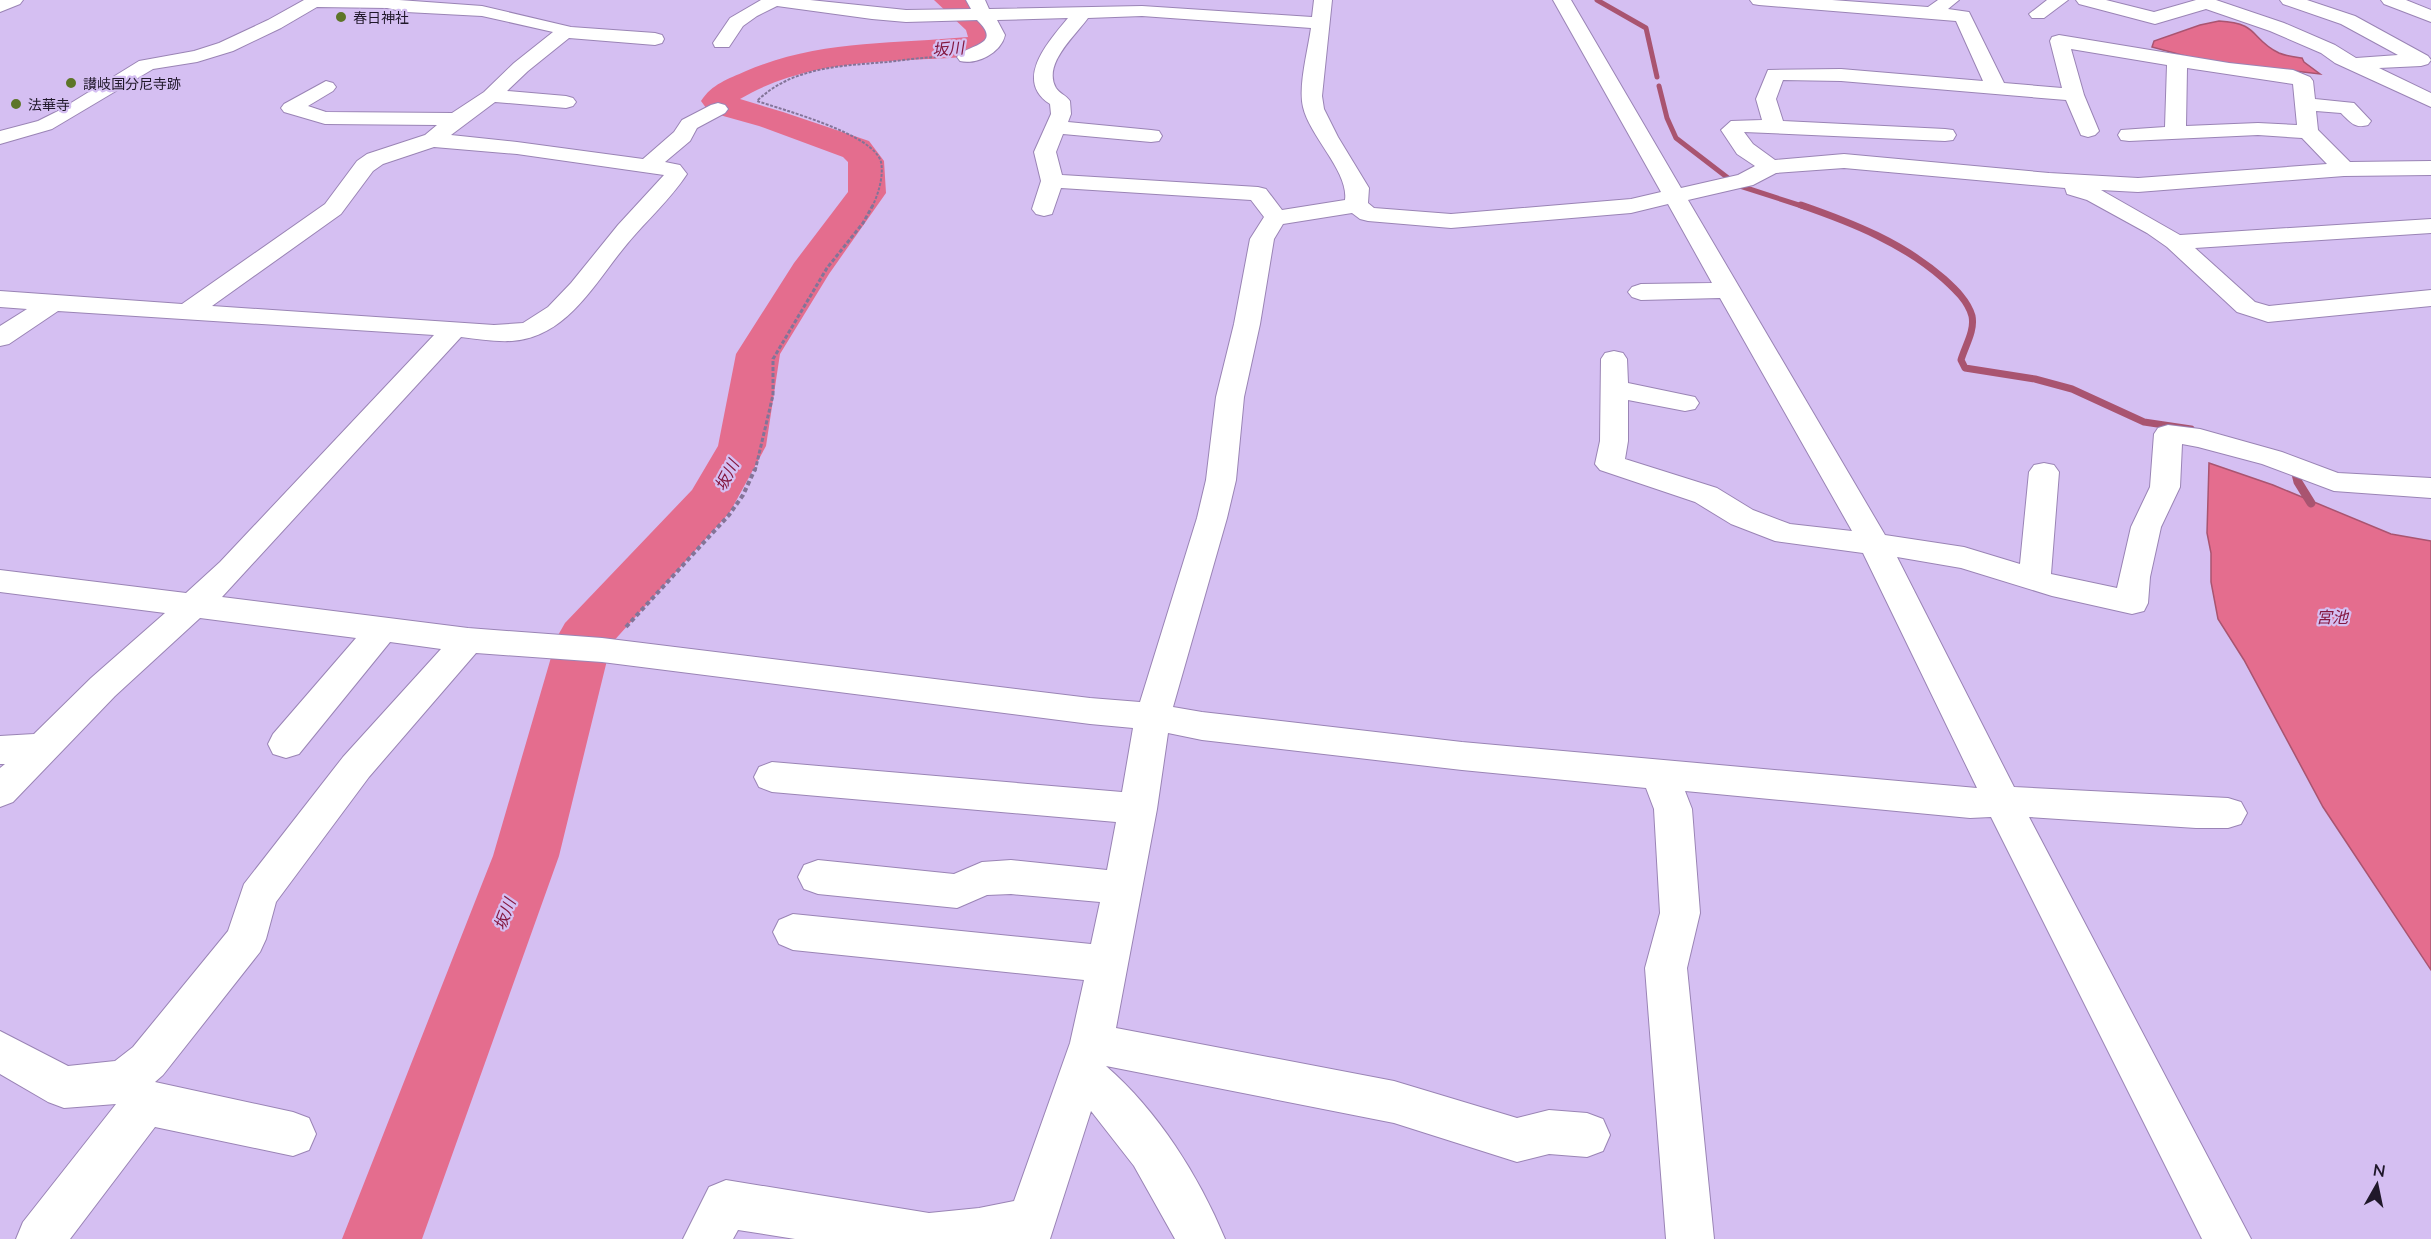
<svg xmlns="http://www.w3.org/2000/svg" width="2431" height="1239" viewBox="0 0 2431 1239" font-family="Lato,'Noto Sans JP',sans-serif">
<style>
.water{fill:#e46d8e;stroke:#a95470;stroke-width:1.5}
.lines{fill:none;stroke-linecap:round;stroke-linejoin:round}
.stream-far2{stroke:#a95470;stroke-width:5}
.stream-far1{stroke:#a95470;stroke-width:7}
.stream{stroke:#a95470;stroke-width:9}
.river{fill:#e46d8e;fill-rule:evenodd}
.street-casing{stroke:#9a84b5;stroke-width:2}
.path-far2{stroke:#837498;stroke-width:2;stroke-dasharray:3 1.5;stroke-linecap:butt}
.path-far1{stroke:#837498;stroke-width:3;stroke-dasharray:4 2;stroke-linecap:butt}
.path{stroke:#837498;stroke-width:4;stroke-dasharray:4.5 3;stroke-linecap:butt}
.street{fill:#fff;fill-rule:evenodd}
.poi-dot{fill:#5d7527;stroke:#d5bff2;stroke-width:2}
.labels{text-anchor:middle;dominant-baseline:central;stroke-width:4.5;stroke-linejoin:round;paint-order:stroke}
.far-poi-label{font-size:14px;fill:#20182a;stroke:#d5bff2;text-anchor:start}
.water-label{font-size:16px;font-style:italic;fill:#841840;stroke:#d5bff2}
</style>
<rect width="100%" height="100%" fill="#d5bff2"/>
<!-- water -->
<path class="water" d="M2219 21C2260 23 2250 39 2279 53 2286 56 2295 57 2302 58L2304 62 2320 74 2200 60 2152 47 2154 41 2200 25Z
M2209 463 2273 485 2391 534 2431 541V970L2323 807 2244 660 2218 619 2211 582V553L2207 533Z"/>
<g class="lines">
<!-- stream-far2 -->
<path class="stream-far2" d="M1597 0 1646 28 1657 77
M1659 86 1667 118 1676 138 1728 178
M1740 186 1805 207"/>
<!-- stream-far1 -->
<path class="stream-far1" d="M1801 205C1853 223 1903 243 1944 279 1955 289 1968 301 1972 316 1975 331 1965 346 1961 360L1965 368 2035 379 2072 389 2144 422 2191 429"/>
<!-- stream -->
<path class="stream" d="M2296 474 2298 482 2311 503"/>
<!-- river -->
<path class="river" d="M934 0H968L992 19 1001 40 988 53 977 56C896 63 813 56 740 99L783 112 869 141 884 161 886 193 829 274 780 354 766 446 730 512 611 644 559 856 422 1239H342L493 856 557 637 565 623 692 490 718 446 736 354 794 263 848 192V162L843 157 759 126 709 112 701 101C712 84 728 79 746 71 818 40 892 44 968 37L966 30Z"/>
<!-- street casing -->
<g class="street-casing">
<path id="street" d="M0 0H23L20 4 0 12Z
M304 0H399L482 6 571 27 655 33 662 35 664 39 662 43 655 45 569 38 528 71 507 91 566 96 573 98 576 102 573 106 566 108 495 102 451 135 517 142 643 159 674 132 682 120 711 105 718 103 725 105 728 109 725 113 697 128 690 141 665 162 680 165 687 174C670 200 647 220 627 244 595 282 568 337 512 341 495 342 478 339 461 337L222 597 468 628 602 638 1090 698 1140 702 1197 518 1206 480 1216 397 1234 324 1250 239 1264 217 1251 200 1061 188 1052 214 1044 216 1036 214 1032 209 1041 181 1034 152 1051 114 1050 104C1013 80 1049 41 1068 18L997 20 1005 35C1001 53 977 65 960 61L957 57C967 44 1004 46 977 20L906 22 872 19 777 6 757 16 743 26 729 47H715L713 43 730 18 761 0H810L906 10 971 9 966 0H985L989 9 1142 6 1312 17 1314 0H1332L1322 96 1324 109 1338 137 1369 188 1368 203 1374 208 1451 214 1631 199 1661 192 1553 0H1571L1681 188 1738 175 1755 166 1737 154 1721 130 1731 121 1762 120 1756 99 1768 70 1841 69 1983 81 1956 21 1759 5 1753 4 1750 0H1832L1928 7 1938 0H1959L1948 9 1969 12 2004 83 2062 88 2050 41 2052 37 2059 35 2229 63 2293 70 2310 77 2313 81 2315 99 2354 103 2371 121 2368 125C2355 129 2350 122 2341 113L2316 111 2318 130 2350 162 2431 161V175L2344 176 2138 192 2101 190 2180 235 2431 219V233L2195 248 2255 302 2269 306 2431 290V306L2268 322 2259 319 2237 312 2167 247 2147 233 2087 200 2067 194 2065 188 1844 168 1776 173 1753 185 1688 200 1885 535 1964 547 2020 564 2029 472 2034 465 2044 463 2054 465 2059 472 2051 574 2117 588 2131 527 2150 487 2154 434 2158 428 2168 425 2200 429 2282 452 2338 473 2431 478V498L2334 491 2262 464 2198 447 2182 444 2180 487 2161 527 2150 577 2148 603 2144 611 2132 614 2052 596 1961 568 1897 557 2014 787 2228 798 2241 802 2247 813 2241 824 2228 828H2196L2029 817 2251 1239H2202L1991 817 1970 818 1685 791 1692 809 1700 913 1687 968 1714 1239H1666L1645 968 1660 913 1654 809 1646 788 1462 770 1202 740 1168 733 1157 809 1116 1028 1394 1081 1517 1118 1549 1110 1587 1113 1603 1119 1610 1135 1603 1151 1587 1157 1549 1154 1517 1162 1394 1123 1106 1066C1158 1111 1199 1176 1225 1239H1175L1134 1166 1091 1111 1050 1239H795L738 1230 733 1239H683L709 1187 726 1180 929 1213 979 1208 1014 1201 1070 1043 1084 980 793 950 779 944 773 932 779 920 793 914 1091 944 1100 902 1011 894 987 895 957 908 818 894 804 889 798 877 804 865 818 860 954 874 982 862 1011 860 1107 870 1116 822 772 792 759 787 754 777 759 767 772 762 1122 792 1133 728 1090 724 602 662 476 653 369 777 276 902 266 939 260 952 163 1075 155 1082 293 1112 309 1118 316 1134 309 1150 293 1156 155 1127 70 1239H16L23 1222 116 1104 64 1108 48 1102 0 1074V1031L68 1066 115 1061 133 1047 228 931 244 884 343 757 441 649 390 642 299 754 286 758 273 754 268 744 273 734 356 638 200 618 115 696 13 802 0 807V768L5 764H0V736L34 734 91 678 165 613 0 592V570L186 593 220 562 434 335 58 311 9 344 0 346V326L27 309 0 307V291L182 304 325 204 357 161 367 154 425 135 437 125 325 124 284 112 281 108 284 104 326 81 333 83 336 87 333 91 308 106 326 112 452 113 484 92 514 63 553 32 482 16 406 12 387 8 317 7 281 28 233 51 197 62 153 69 52 129 0 144V131L38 121 58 111 139 61 194 51 219 43 268 20ZM1142 16 1311 28C1308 50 1298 86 1303 107 1310 137 1349 172 1345 200L1282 210 1266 189 1258 187 1062 175 1056 152 1063 134 1151 142 1159 141 1162 136 1159 131 1151 130 1068 122 1071 114 1070 101C1066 95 1060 94 1056 88 1042 64 1076 35 1088 18ZM2071 49 2167 65 2165 127 2121 130 2118 135 2121 140 2129 141 2258 135 2302 138 2327 164 2138 178 2049 173 1844 154 1775 160 1753 144 1744 132 1945 141 1953 140 1956 135 1953 130 1945 129 1783 121 1776 99 1783 80 1841 81 2066 100 2081 135 2088 137 2095 135 2099 131 2084 95ZM2187 68 2293 84 2297 125 2258 123 2186 126ZM434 147 517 154 664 175 618 225 571 283 548 307 523 323 494 325 212 306 341 214 373 171 383 164ZM1668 204 1712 283 1641 284 1632 287 1628 292 1632 297 1641 300 1720 298 1852 531 1790 524 1753 510 1717 488 1625 459 1628 441V400L1685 411 1695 409 1699 403 1695 397 1628 383 1627 359 1623 353 1614 351 1605 353 1601 359 1600 441 1595 464 1600 470 1695 502 1731 524 1775 541 1863 553 1977 788 1462 742 1202 712 1173 707 1227 518 1236 480 1244 397 1260 324 1274 239 1283 224 1352 213 1360 219 1368 221 1451 228 1631 213Z
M2047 0H2068L2044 18H2032L2029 14Z
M2076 0H2106L2154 12 2196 0H2216L2284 23 2335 45 2356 58 2398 55 2341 24 2283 4 2280 0H2307L2355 16 2428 56 2431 60 2428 64 2421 66 2379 68 2431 93V107L2335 63 2321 53 2270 31 2206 9 2155 24 2079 4Z
M2381 0H2406L2431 10V22L2384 4Z"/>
</g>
<!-- path-far2 -->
<path class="path-far2" d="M872 207C878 195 884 176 881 162 874 134 783 110 757 101 792 67 840 66 887 62 905 60 924 57 942 57"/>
<!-- path-far1 -->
<path class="path-far1" d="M755 471 773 395V359L827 268 863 223 873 205"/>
<!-- path -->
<path class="path" d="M626 627 729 515 743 495 755 469"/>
<!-- street -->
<use href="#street" class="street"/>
</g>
<!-- markers -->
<g class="poi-dot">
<circle cx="341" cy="17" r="6"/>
<circle cx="71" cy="83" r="6"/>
<circle cx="16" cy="104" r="6"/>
</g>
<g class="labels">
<!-- far-poi labels -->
<g class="far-poi-label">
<text x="353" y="17">春日神社</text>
<text x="83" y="83">讃岐国分尼寺跡</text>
<text x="28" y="104">法華寺</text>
</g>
<!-- water labels -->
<g class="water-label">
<text transform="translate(948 48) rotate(-5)">坂川</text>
<text transform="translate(726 475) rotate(-62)">坂川</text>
<text x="2332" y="616">宮池</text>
<text transform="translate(504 914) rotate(-69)">坂川</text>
</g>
</g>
<!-- north arrow -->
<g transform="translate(2377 1185) rotate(9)" stroke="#d5bff2" stroke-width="4.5" paint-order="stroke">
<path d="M0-4.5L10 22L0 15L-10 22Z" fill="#20182a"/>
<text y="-9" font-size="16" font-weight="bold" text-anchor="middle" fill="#20182a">N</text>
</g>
</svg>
